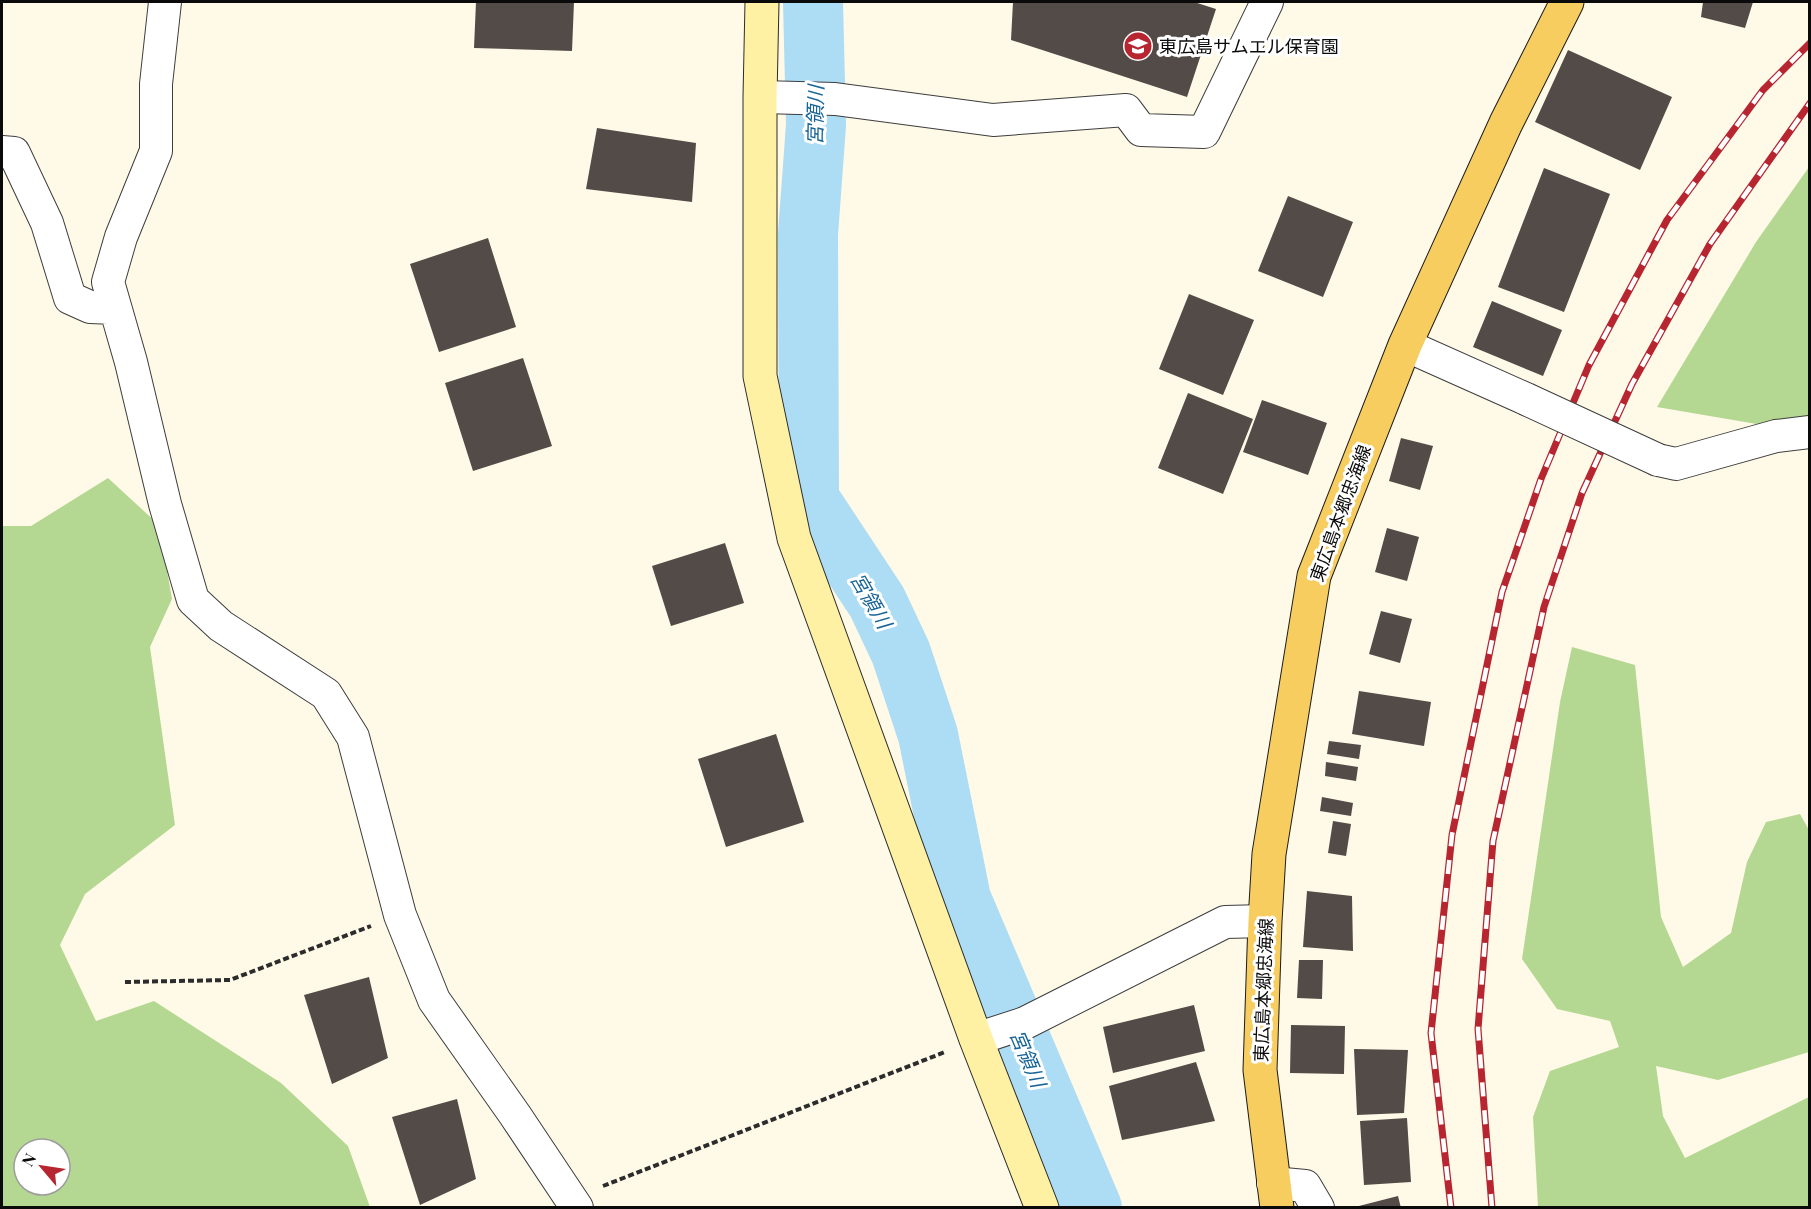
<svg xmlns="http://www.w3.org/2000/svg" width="1811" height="1209" viewBox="0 0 1811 1209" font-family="'Playfair Display','Noto Sans JP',serif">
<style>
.forest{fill:#b4d892;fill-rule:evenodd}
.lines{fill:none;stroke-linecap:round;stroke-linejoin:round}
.river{stroke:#addcf5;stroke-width:60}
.building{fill:#524b47}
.street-casing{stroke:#3d3d3d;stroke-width:34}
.secondary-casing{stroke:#2c2c2c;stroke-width:35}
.primary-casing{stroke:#1b1b1b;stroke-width:35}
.path{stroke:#2c2c2c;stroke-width:4;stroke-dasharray:6 3;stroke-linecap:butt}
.street{stroke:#fff;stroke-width:32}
.secondary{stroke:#fef1a3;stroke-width:33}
.primary{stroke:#f7cd5f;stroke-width:33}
.rail-casing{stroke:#b72531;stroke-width:7}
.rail{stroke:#fff;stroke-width:4.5;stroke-dasharray:14;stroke-linecap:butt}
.street-bridge-casing{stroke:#3d3d3d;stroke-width:34;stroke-linecap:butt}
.street-bridge{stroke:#fff;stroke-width:32}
.labels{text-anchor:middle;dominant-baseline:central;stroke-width:6;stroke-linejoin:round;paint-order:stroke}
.poi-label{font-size:18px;fill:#0a0a0a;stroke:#fff;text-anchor:start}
.street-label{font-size:18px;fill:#0a0a0a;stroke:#fff}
.water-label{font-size:20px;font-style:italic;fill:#176498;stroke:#fff}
</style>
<rect width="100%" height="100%" fill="#fff9e7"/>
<!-- forest -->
<path class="forest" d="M1809 167V430L1798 431 1657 407 1756 242Z
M108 478 159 525 172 599 150 647 175 825 85 894 60 945 96 1021 154 1001 281 1083 348 1146 370 1207 2 1208V526H31ZM24 1149H60V1185H24Z
M1572 647 1635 665 1661 917 1683 967 1731 933 1747 862 1766 822 1800 814 1809 830V1052L1718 1080 1656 1066 1663 1116 1685 1158 1809 1097V1207H1538L1533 1117 1550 1071 1619 1047 1610 1021 1557 1009 1522 959 1560 702Z"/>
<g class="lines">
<!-- river -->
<path class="river" d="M813 2 816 125 808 234 809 499 877 602 901 653 928 735 961 899 1092 1208"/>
</g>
<!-- building -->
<path class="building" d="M476 2H574L572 51 474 48Z
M1013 2H1194L1216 9 1187 97 1011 40Z
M1703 2H1753L1745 28 1701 17Z
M1568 50 1672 97 1640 170 1535 122Z
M597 128 696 143 692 202 586 189Z
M1544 168 1610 194 1564 312 1498 287Z
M1288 196 1353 222 1323 297 1258 271Z
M488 238 516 327 439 352 410 264Z
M1189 294 1254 320 1223 395 1159 369Z
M1492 301 1562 330 1543 376 1473 347Z
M523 358 552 446 473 471 445 383Z
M1188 393 1253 419 1223 494 1158 468Z
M1262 400 1327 423 1308 475 1243 452Z
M1401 438 1433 446 1420 490 1389 481Z
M1387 528 1419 537 1407 581 1375 572Z
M725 543 744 603 671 626 652 566Z
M1381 611 1412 619 1400 663 1369 654Z
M1359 691 1431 702 1424 746 1352 734Z
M776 734 804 822 726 847 698 759Z
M1329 741 1361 745 1359 759 1327 754Z
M1326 762 1358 767 1356 781 1325 776Z
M1322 797 1353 803 1351 816 1320 811Z
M1333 821 1351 824 1346 856 1328 853Z
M1307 891 1352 896 1353 951 1303 947Z
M1299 960H1323L1322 999 1297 998Z
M369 977 388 1058 332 1084 304 995Z
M1194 1005 1205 1051 1113 1073 1103 1027Z
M1291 1025 1345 1026 1344 1074 1290 1073Z
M1354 1049 1408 1050 1404 1113 1357 1115Z
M1196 1062 1215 1121 1122 1140 1109 1086Z
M457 1099 476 1179 420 1205 392 1117Z
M1407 1118 1411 1182 1364 1185 1360 1121Z
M1398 1196 1401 1208H1355V1207Z"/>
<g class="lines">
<!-- street casing -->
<g class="street-casing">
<path id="street" d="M165 2 156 84V151L121 237 108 282 131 362 165 504 193 600 221 626 326 694 353 737 400 915 434 1000 515 1115 577 1208
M760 97 835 99 993 120 1126 110 1141 130 1204 132 1267 2
M2 152 14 153 47 223 70 298 90 307 115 308
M1405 345 1526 399
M1658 460 1676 464 1776 436 1810 432
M976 1039 1025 1023 1225 922 1265 921
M1273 1183 1305 1186 1318 1208"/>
</g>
<!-- secondary casing -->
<g class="secondary-casing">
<path id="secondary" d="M762 2 760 97V376L794 538 976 1039 1042 1208"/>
</g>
<!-- primary casing -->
<g class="primary-casing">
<path id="primary" d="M1277 1208 1260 1070 1265 921 1269 854 1314 576 1405 345 1506 123 1567 2"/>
</g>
<!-- path -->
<path class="path" d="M125 982 230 980 371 926
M603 1186 945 1052"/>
<!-- street -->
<use href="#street" class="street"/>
<!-- secondary -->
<use href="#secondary" class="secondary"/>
<!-- primary -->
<use href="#primary" class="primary"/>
<!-- rail casing -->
<g class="rail-casing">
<path id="rail" d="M1451 1208 1431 1033 1452 835 1502 592 1541 479 1589 365 1667 220 1763 90 1810 43
M1492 1208 1478 1029 1493 841 1544 607 1582 493 1632 384 1710 244 1810 103"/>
</g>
<!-- rail -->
<use href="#rail" class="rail"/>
<!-- street-bridge casing -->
<g class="street-bridge-casing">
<path id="street-bridge" d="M1526 399 1658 460"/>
</g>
<!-- street-bridge -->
<use href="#street-bridge" class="street-bridge"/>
</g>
<!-- icons -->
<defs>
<g id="school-disc" transform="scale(1.5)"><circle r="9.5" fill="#b72531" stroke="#fff"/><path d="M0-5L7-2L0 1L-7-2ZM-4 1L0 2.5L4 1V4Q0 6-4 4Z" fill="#fff"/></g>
</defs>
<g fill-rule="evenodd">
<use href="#school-disc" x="1138" y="46"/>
</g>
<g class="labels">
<!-- poi labels -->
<g class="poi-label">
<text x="1159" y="46">東広島サムエル保育園</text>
</g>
<!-- street labels -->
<g class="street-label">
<text transform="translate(1340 513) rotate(-70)">東広島本郷忠海線</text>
<text transform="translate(1263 990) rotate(-88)">東広島本郷忠海線</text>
</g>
<!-- water labels -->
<g class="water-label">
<text transform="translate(814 115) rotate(-89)">宮領川</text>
<text transform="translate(872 600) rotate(60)">宮領川</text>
<text transform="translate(1029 1058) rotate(67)">宮領川</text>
</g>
</g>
<!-- border -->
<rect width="1811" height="1209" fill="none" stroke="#0a0a0a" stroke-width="6"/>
<!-- north arrow -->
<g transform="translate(42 1167) rotate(299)"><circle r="28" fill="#ffffff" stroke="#9d9d9d" stroke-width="1.5"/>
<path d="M0-4.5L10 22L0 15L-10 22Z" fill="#b72531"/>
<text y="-9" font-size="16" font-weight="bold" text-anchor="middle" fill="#0a0a0a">N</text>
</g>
</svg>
